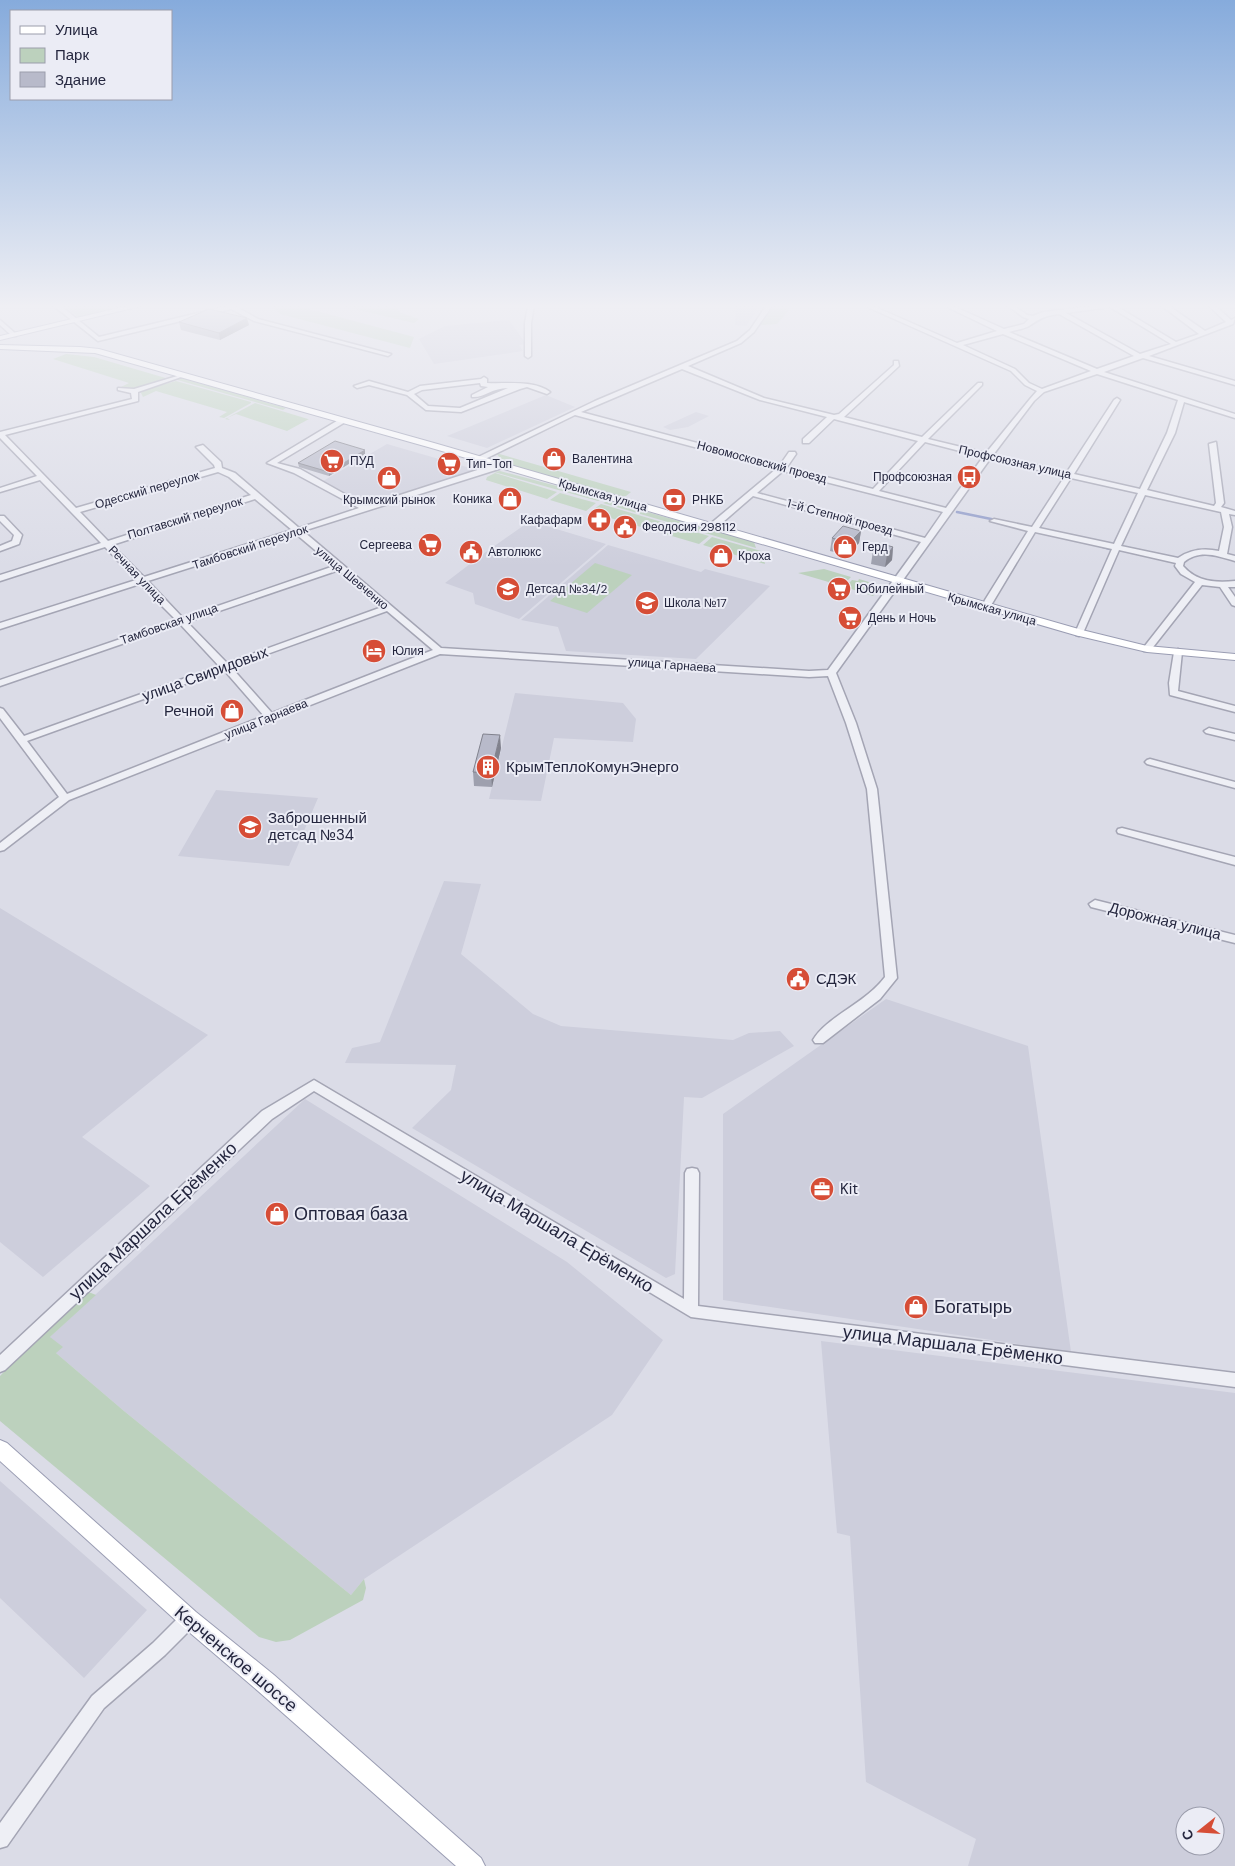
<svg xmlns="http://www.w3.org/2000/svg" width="1235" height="1866" viewBox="0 0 1235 1866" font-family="'DM Sans',sans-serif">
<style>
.built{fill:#cdcedc;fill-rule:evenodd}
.green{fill:#bcd1bd}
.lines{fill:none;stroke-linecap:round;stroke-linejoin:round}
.stream{stroke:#939eca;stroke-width:2.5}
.minor-casing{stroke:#a4a5b4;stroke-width:3}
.major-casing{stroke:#9a9db3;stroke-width:2}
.minor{fill:#eeeff5;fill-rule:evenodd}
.major{fill:#fff;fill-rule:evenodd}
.wall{fill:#9ea0ae}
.shaded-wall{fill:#81828d}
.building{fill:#b8baca;stroke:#81828d}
.labels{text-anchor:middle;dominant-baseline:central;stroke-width:4;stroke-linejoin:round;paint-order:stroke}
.far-poi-label{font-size:12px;fill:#24263e;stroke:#ebecf5;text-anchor:start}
.far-street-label{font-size:12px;fill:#24263e;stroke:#ebecf5}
.street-label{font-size:15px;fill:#24263e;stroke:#ebecf5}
.poi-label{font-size:15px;fill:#24263e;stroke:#ebecf5;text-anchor:start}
.near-poi-label{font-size:18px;fill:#24263e;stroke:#ebecf5;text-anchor:start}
.near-street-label{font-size:18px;fill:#24263e;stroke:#ebecf5}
</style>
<rect width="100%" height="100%" fill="#dbdce7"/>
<!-- built -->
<path class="built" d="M736 306H760L746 326 735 325Z
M509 320 526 344 519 345 523 351 434 364 419 339 445 326Z
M546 395 575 407 487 448 447 436Z
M696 412 709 416 688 427 670 430 663 427Z
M387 444 477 470 364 506 318 484Z
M530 521 606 544 519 619 475 604 473 593 445 583 483 554Z
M608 545 701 572 705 569 770 586 696 659 566 651 558 627 521 620Z
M515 693 623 703 636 719 633 742 554 738 541 801 489 799Z
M216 790 318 798 289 866 178 856Z
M444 881 481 884 461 954 533 1014 561 1026 733 1040 749 1033 780 1031 794 1046 702 1098 684 1097 675 1274 666 1278 412 1128 451 1090 456 1065 345 1063 352 1048 380 1042Z
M0 908 208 1035 82 1137 150 1186 43 1277 0 1242Z
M886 999 1028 1046 1071 1352 723 1300V1114Z
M305 1099 567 1262 663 1340 612 1415 364 1579 351 1595 124 1411 56 1353 50 1337Z
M821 1341 1235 1393V1866H968L976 1839 866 1782 850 1536 837 1533ZM1185 1816H1215V1846H1185Z
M0 1481 147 1610 84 1678 0 1598Z"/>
<!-- green -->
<path class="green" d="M64 306H125L78 317Z
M270 306H298L414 337 410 348 280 314Z
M342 306 397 307 399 312 419 319 414 323Z
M774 306H789L787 309 789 310 777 324 760 325Z
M66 354 94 357 169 379 139 389 121 387 129 383 53 359Z
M179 377 286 408 283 410 174 379Z
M176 381 251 402V403L224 418 219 417 227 412 156 391 143 397 141 393 143 390Z
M255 403 308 419H309L287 431 236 414 227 418 230 420 225 419Z
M496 453 631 492 626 496 620 497 505 464Z
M500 471 598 497 600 500 598 501 494 472Z
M495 473 557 492 547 499 486 480 487 477Z
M560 493 596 503 586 511 550 500Z
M608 501 754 542 756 548 603 503Z
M601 504 709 536 699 544 590 512Z
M712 537 761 551 765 564 703 545Z
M595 563 632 575 587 613 550 601Z
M824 569 851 577 842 586 798 573Z
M859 579 882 586 873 596 845 587 852 580 858 581Z
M86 1291 96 1295 50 1337 63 1347 56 1353 124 1411 351 1595 364 1579 366 1588 363 1600 290 1640 276 1642 259 1637 0 1421V1376L42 1332Z"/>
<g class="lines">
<!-- stream -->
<path class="stream" d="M957 512 996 520
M1100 546 1110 549"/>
<!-- minor casing -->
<g class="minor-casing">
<path id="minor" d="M54 306H61L99 337 227 306H235L258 319 391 354 388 356 254 321 231 309 98 341Z
M528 306H534L531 323V356L528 358 525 356V323Z
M766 306H772L754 332 741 343 688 366 764 398 834 415 839 414 894 365V361H898L899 366 844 417 922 437 978 383H982V385L928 439 986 453 1030 399 1037 391 1025 385 1011 371 865 306H873L957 343 997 331 945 306H953L1004 329 1024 324 1029 319 1023 317 1008 306H1015L1027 315 1033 316 1043 312 1093 306H1116L1176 342 1199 334 1162 306H1169L1205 331 1226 322 1209 306H1216L1231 320 1235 318 1233 324 1149 356 1235 381V385L1143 358 1104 372 1235 414V418L1184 402 1175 433 1147 490 1214 506 1216 503 1209 444 1216 442 1224 503 1221 507 1235 511V515L1229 514 1232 527 1227 554 1235 556V561C1217 556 1200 549 1184 562L1183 566C1197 582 1216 583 1235 581V587H1228L1235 597V606L1232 605 1220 587 1202 585 1150 651H1144V647L1195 582 1181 574 1175 566 1176 563 1119 550 1083 633 1079 636 1076 635 1075 633 1112 549 1035 532 990 607 989 609H983L982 607 985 600 1028 531 990 521 994 519 1032 527 1065 476 990 459 836 673 856 723 877 789 897 978 880 999 823 1043H815L813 1040C826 1017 866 1003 885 977L867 789 846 723 828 676 809 677 440 654 69 800 4 850 0 851V843L59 797 0 718V708L3 709 24 736 219 666 180 624 0 686V680L176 620 140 584 0 629V623L136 580 105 547 0 581V575L101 543 40 480 0 492V488L37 476 0 438V432L132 399 131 393 118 390V388L134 389 184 374V376L138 392V401L5 435 76 508 215 468 214 465 196 447 203 445 221 462 222 468 235 473 299 528 359 508 294 473 267 463 340 419 347 421 277 463 300 469 366 506 496 464H502V468L303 531 441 648 809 671 828 670 921 542 753 496 715 529H709V525L776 469 575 415 481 461 474 459 595 401 737 341 750 330ZM1110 307 1171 344 1140 354 1066 313ZM1059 314 1134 356 1097 369 1009 332C1015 330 1024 329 1029 326 1041 318 1044 316 1059 314ZM1003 334 1091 371 1042 389 1029 383 1015 369 963 345ZM682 369 760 400 827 417 803 439V443H809L834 419 918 441 873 489 787 467 796 454 795 452H789L780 465 581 412ZM1097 374 1178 400 1167 433 1140 489 1074 474 1120 400 1117 398 1114 400 1067 472 993 455 1034 401 1044 392ZM925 442 983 457 946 508 879 491ZM783 471 943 512 925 538 757 493ZM218 472 229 477 251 495 108 541 80 512ZM1071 478 1138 493 1114 544 1039 528ZM1145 495 1221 512 1224 527 1219 551C1205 548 1191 549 1178 558L1121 546ZM255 499 292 530 144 577 112 545ZM296 534 334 566 183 618 148 581ZM339 570 382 607 227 663 187 622ZM387 611 433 650 272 713 231 667ZM224 670 264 716 67 794 27 741Z
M0 320 16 334V336H12L0 325Z
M484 377 487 379V383C507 384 534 380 550 392L547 394 527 387 520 389 461 412 426 410 407 395 369 385 357 388 354 386 369 381 408 392 420 386 481 379ZM480 383 481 386 488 387 472 395V397C484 398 492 388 508 388L460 408 428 406 414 394 422 390Z
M0 516H4L22 535 19 544 0 551V546L12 541 14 535 0 521Z
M1178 649 1182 652 1178 691 1235 706V712L1170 695 1169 683 1174 652Z
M1209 728 1235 734V740L1206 733 1204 731Z
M1150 759 1235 782V788L1147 764 1145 762 1147 760Z
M1122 828 1235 857V865L1118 833 1117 831 1118 829Z
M1095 900 1235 935V943L1091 907 1089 904Z
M314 1080 684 1299 685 1173 687 1169 692 1168 697 1169 699 1173 698 1306 1235 1373V1387L691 1317 314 1091 272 1119 5 1370 0 1372V1355L262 1111Z
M189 1611 195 1613 197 1619 195 1625 165 1655 104 1708 7 1846 0 1848V1823L92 1696 153 1643 183 1613Z"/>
</g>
<!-- major casing -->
<g class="major-casing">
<path id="major" d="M127 306H141L0 340V336Z
M0 345 80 347 99 349 434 443 1082 630 1147 646 1235 654V660L1147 652 1075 635 428 447 95 353 0 349Z
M0 1440 7 1443 196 1612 274 1675 481 1858 485 1866H456L258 1691 182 1626 0 1461Z"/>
</g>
<!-- minor -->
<use href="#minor" class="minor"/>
<!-- major -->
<use href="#major" class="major"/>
</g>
<!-- wall -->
<path class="wall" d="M179 322 249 325 220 340 181 330Z
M365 454 329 476 299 467 298 463Z
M861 531 859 543 847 555 830 551 832 538Z
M893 547 892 560 885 567 871 564 873 551Z
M501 748 492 787 474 786 473 772Z"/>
<!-- shaded-wall -->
<path class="shaded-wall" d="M247 318 249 325 220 340 219 333Z
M365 450V454L329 476V472Z
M861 531 859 543 847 555 849 543Z
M893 547 892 560 885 567 887 555Z
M500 735 501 748 492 787 491 773Z"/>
<!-- building -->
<path class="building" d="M209 309 247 318 219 333 179 322Z
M335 441 365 450 329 472 298 463Z
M843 526 861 531 849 543 832 538Z
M879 543 893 547 887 555 873 551Z
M483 734 500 735 491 773 473 772Z"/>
<!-- sky -->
<linearGradient id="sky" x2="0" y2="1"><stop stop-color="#86abdc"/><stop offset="0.54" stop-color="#efeff4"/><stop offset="1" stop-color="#efeff4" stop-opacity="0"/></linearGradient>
<rect width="1235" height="567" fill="url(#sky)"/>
<!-- icons -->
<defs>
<g id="shop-disc" transform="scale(1.25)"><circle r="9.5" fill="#d64d36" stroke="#ebecf5"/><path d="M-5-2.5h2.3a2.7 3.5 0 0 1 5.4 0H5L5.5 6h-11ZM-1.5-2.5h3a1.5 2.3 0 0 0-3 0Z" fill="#fff"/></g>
<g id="supermarket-disc" transform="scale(1.25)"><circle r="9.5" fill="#d64d36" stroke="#ebecf5"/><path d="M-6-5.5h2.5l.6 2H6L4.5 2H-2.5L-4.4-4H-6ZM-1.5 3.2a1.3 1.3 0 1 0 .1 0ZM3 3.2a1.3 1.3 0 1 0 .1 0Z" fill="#fff"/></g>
<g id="bus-disc" transform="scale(1.25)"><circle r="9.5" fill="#d64d36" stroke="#ebecf5"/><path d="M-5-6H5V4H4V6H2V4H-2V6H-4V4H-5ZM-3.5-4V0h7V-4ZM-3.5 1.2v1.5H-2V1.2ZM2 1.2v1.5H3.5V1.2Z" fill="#fff"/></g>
<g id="bank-disc" transform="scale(1.25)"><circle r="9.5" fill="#d64d36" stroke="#ebecf5"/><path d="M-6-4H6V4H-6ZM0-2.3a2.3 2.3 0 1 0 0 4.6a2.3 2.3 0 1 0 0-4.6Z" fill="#fff"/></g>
<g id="pharmacy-disc" transform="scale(1.25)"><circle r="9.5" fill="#d64d36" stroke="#ebecf5"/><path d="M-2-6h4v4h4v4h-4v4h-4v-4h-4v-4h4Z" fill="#fff"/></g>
<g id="civic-disc" transform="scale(1.25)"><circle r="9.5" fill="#d64d36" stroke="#ebecf5"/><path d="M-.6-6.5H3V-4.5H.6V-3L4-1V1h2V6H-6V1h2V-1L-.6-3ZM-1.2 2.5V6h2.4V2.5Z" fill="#fff"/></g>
<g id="school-disc" transform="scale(1.25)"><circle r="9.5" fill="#d64d36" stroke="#ebecf5"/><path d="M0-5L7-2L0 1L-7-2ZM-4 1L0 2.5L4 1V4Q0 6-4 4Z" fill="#fff"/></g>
<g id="hotel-disc" transform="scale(1.25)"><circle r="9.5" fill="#d64d36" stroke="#ebecf5"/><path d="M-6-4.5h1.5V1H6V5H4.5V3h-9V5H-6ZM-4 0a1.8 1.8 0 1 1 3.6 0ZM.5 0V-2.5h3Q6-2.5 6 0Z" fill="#fff"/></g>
<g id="building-disc" transform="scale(1.25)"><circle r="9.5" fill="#d64d36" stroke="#ebecf5"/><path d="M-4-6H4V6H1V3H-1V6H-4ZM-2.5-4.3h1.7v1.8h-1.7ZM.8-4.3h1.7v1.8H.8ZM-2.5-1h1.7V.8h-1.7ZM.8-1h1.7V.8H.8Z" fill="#fff"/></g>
<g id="office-disc" transform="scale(1.25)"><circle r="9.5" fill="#d64d36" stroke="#ebecf5"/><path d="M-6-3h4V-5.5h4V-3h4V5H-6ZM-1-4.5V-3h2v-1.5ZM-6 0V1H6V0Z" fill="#fff"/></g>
</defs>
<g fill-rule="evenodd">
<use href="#shop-disc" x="554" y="459"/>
<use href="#supermarket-disc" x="332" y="461"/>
<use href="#supermarket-disc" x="449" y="464"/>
<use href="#bus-disc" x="969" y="477"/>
<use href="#shop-disc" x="389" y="478"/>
<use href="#shop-disc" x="510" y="499"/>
<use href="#bank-disc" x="674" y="500"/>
<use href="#pharmacy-disc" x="599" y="520"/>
<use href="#civic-disc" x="625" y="527"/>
<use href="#supermarket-disc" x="430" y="545"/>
<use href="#shop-disc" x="845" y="547"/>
<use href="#civic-disc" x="471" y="552"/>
<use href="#shop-disc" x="721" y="556"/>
<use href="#school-disc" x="508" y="589"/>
<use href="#supermarket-disc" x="839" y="589"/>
<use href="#school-disc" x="647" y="603"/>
<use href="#supermarket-disc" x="850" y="618"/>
<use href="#hotel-disc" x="374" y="651"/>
<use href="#shop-disc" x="232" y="711"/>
<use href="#building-disc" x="488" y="767"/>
<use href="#school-disc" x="250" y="827"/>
<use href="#civic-disc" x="798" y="979"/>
<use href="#office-disc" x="822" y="1189"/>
<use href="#shop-disc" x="277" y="1214"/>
<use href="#shop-disc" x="916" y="1307"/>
</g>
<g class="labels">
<!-- far-poi labels -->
<g class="far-poi-label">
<text x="572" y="459">Валентина</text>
<text x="350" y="461">ПУД</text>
<text x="466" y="464">Тип-Топ</text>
<text x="952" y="477" text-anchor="end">Профсоюзная</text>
<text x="492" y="499" text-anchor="end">Коника</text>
<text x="389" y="500" text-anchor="middle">Крымский рынок</text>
<text x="692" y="500">РНКБ</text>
<text x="582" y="520" text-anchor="end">Кафафарм</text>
<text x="642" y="527">Феодосия 298112</text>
<text x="412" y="545" text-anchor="end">Сергеева</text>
<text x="862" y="547">Герд</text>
<text x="488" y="552">Автолюкс</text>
<text x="738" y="556">Кроха</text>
<text x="526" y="589">Детсад №34/2</text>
<text x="856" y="589">Юбилейный</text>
<text x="664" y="603">Школа №17</text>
<text x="868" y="618">День и Ночь</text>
<text x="392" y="651">Юлия</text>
</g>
<!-- far-street labels -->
<g class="far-street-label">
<text transform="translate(762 462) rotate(15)">Новомосковский проезд</text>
<text transform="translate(1015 462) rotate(13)">Профсоюзная улица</text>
<text transform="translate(147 490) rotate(-16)">Одесский переулок</text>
<text transform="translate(603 495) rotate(16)">Крымская улица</text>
<text transform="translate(840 517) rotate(15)">1-й Степной проезд</text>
<text transform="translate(185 518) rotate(-17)">Полтавский переулок</text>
<text transform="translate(250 547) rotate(-18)">Тамбовский переулок</text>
<text transform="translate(137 575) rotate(46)">Речная улица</text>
<text transform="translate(352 578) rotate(40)">улица Шевченко</text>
<text transform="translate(992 609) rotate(16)">Крымская улица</text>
<text transform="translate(169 624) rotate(-19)">Тамбовская улица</text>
<text transform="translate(672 665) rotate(4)">улица Гарнаева</text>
<text transform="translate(266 719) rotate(-22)">улица Гарнаева</text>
</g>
<!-- street labels -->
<g class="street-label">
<text transform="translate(205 674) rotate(-20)">улица Свиридовых</text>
<text transform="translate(1165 921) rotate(14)">Дорожная улица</text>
</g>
<!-- poi labels -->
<g class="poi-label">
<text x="214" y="711" text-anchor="end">Речной</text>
<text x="506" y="767">КрымТеплоКомунЭнерго</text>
<text x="268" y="818">Заброшенный<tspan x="268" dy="17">детсад №34</tspan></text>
<text x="816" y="979">СДЭК</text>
<text x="840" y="1189">Kit</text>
</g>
<!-- near-poi labels -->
<g class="near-poi-label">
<text x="294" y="1214">Оптовая база</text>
<text x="934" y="1307">Богатырь</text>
</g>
<!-- near-street labels -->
<g class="near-street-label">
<text transform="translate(153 1221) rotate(-43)">улица Маршала Ерёменко</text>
<text transform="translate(557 1231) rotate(31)">улица Маршала Ерёменко</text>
<text transform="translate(953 1345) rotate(7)">улица Маршала Ерёменко</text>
<text transform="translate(236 1659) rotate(40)">Керченское шоссе</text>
</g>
</g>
<!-- legend -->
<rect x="10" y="10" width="162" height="90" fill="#ebecf5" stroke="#9b9dac"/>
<rect x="20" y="26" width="25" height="8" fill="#ffffff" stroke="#9b9dac"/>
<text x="55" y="35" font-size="15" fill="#24263e">Улица</text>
<rect x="20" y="48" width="25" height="15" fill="#bcd1bd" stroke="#9b9dac"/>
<text x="55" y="60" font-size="15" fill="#24263e">Парк</text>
<rect x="20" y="72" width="25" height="15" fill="#b8baca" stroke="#9b9dac"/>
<text x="55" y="85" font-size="15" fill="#24263e">Здание</text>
<!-- north arrow -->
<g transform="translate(1200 1831) rotate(253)"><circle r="24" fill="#ebecf5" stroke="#9b9dac"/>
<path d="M0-4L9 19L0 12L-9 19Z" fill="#d64d36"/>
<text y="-8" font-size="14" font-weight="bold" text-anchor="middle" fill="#24263e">С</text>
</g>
</svg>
